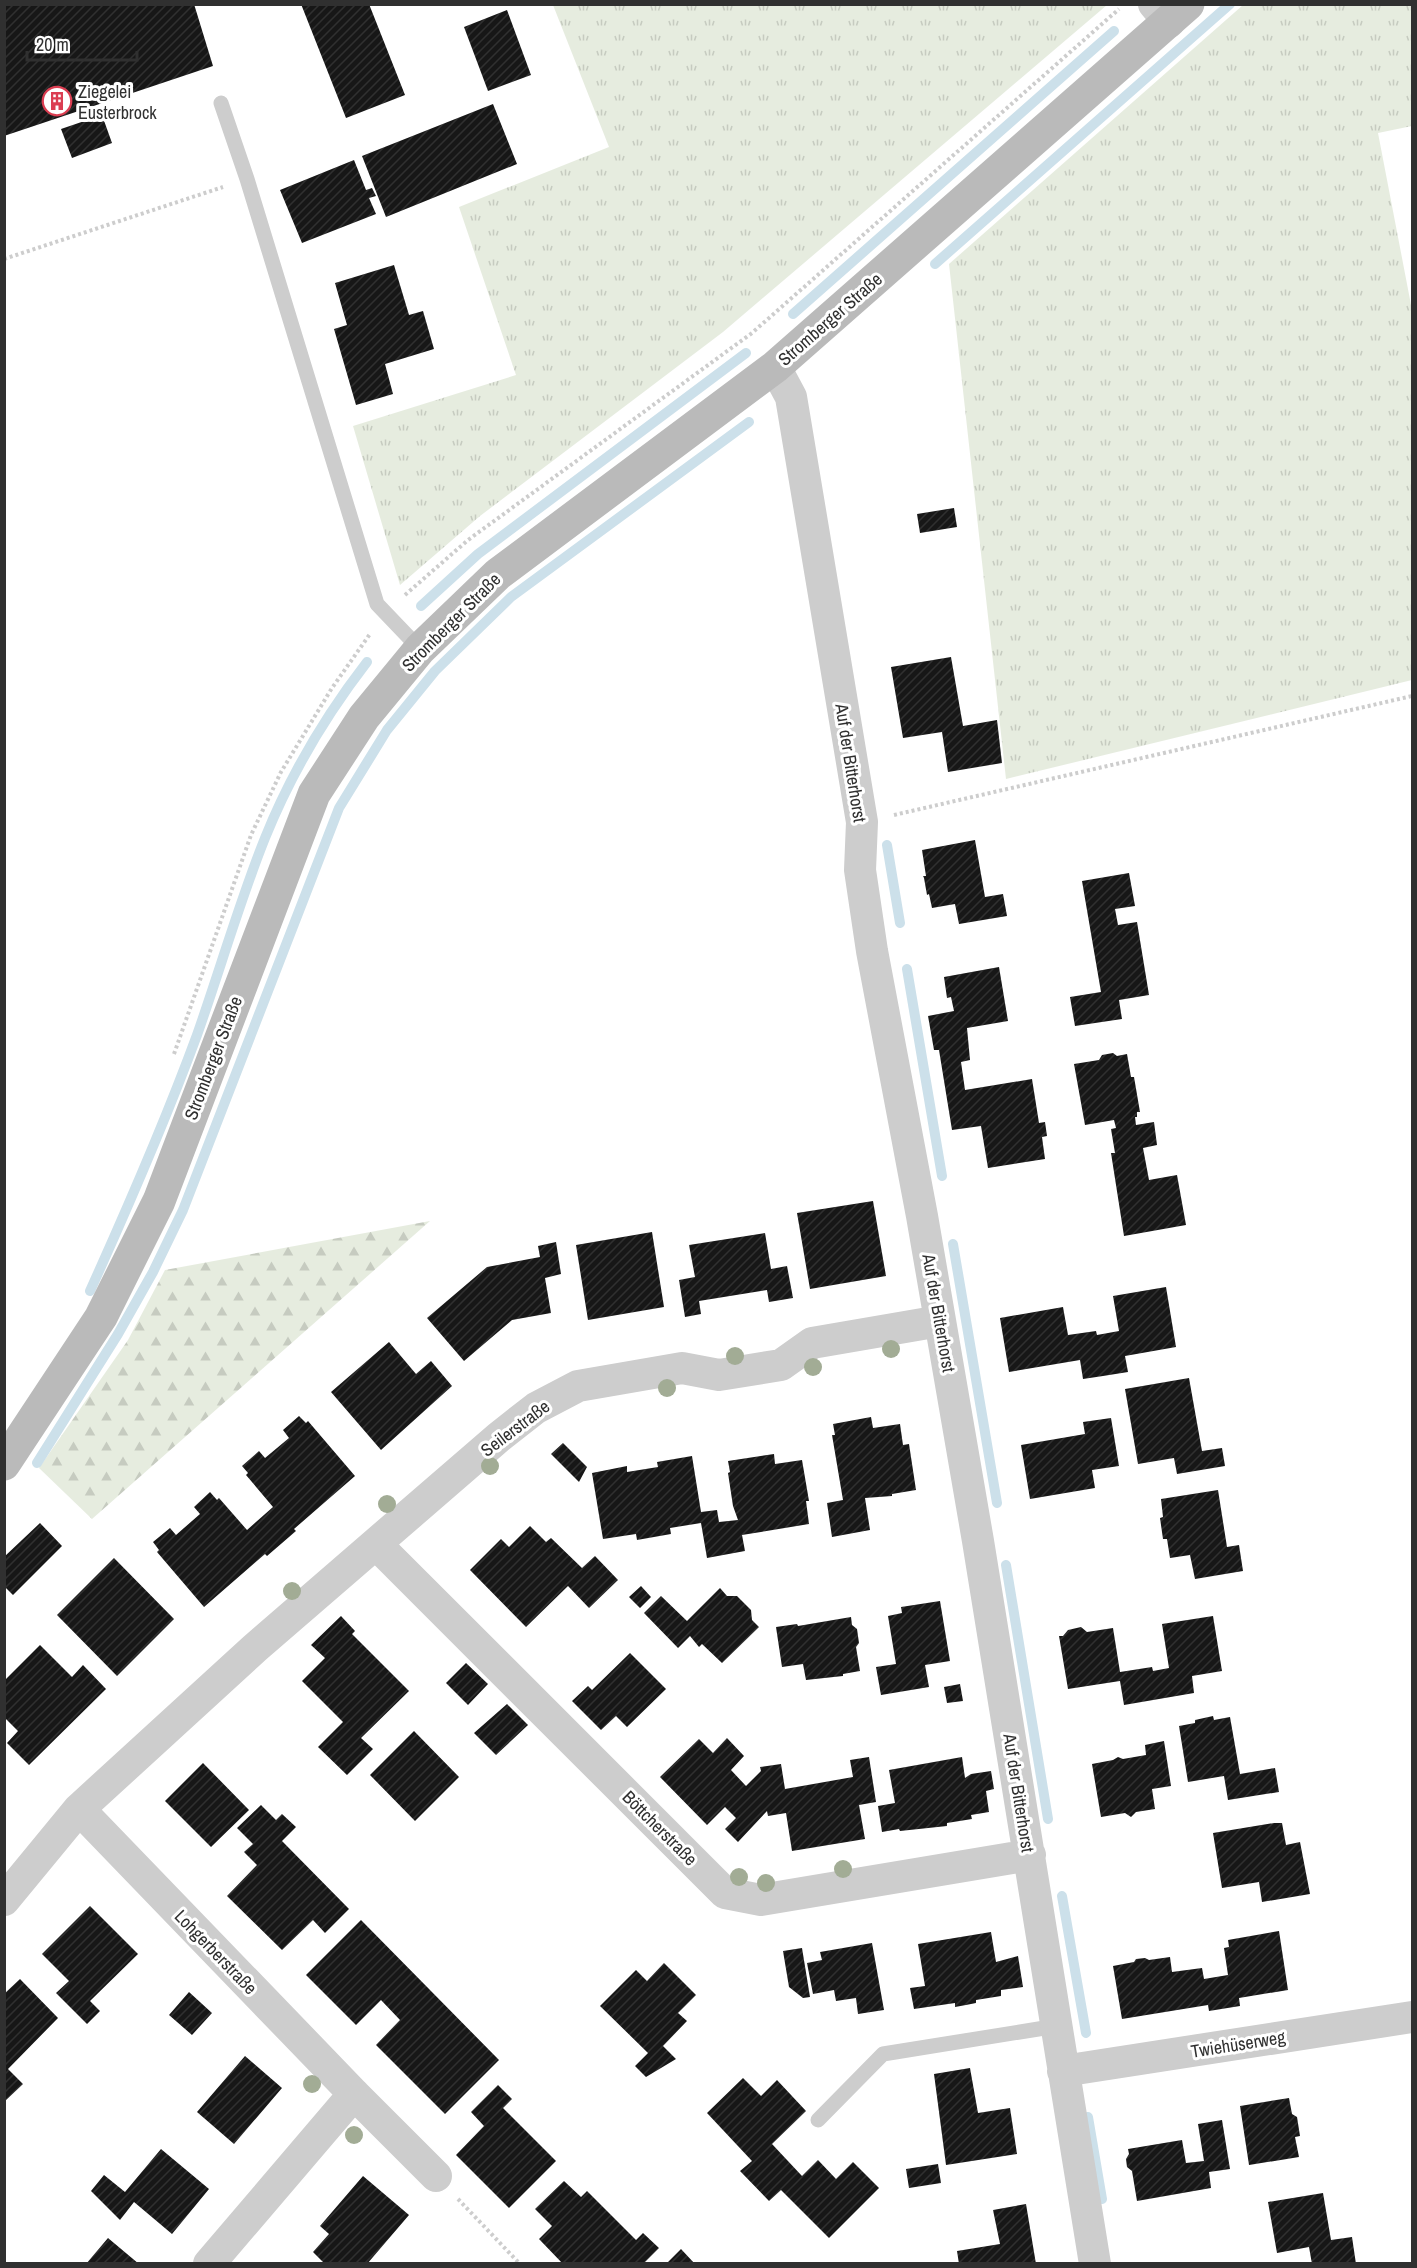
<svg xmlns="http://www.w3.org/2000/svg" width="1417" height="2268" viewBox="0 0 1417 2268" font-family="'Archivo Narrow',sans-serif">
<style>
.grass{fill:url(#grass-tufts)}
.forest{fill:url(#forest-firs)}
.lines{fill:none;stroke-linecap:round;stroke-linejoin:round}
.stream{stroke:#cce0ea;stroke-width:10}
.building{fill:url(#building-hatch)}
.path{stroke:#cdcdcd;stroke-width:4;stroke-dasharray:3 3;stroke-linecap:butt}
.lane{stroke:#cdcdcd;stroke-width:15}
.street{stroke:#cdcdcd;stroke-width:32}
.secondary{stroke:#bababa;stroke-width:33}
.tree{fill:#a2ac95}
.labels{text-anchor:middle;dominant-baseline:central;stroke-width:6;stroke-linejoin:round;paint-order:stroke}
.poi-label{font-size:18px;fill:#303030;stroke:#fff;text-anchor:start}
.street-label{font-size:18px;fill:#303030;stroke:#fff}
</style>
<defs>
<pattern id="grass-tufts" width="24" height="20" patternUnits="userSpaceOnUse" patternTransform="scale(1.5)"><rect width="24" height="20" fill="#e6ecdf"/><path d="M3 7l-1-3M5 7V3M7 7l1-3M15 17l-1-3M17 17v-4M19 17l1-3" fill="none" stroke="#c6cbc0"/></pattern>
<pattern id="forest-firs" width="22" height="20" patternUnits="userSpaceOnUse" patternTransform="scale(1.5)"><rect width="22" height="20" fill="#e6ecdf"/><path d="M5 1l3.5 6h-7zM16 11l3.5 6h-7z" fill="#c6cbc0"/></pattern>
<pattern id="building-hatch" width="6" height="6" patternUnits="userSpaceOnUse" patternTransform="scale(1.5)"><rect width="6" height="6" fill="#171717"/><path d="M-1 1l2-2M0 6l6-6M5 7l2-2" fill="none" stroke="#303030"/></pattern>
</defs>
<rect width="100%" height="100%" fill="#fff"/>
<!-- grass -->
<path class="grass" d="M553 5H1107L723 332 480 516 400 585 353 426 516 375 459 207 609 147Z
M1243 5H1412V126L1378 133 1412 310V680L1006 779 949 264Z"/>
<!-- forest -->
<path class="forest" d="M430 1221 92 1519 39 1468 128 1340 165 1270Z"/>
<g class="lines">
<!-- stream -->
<path class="stream" d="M935 264 1230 4
M793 314 1114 31
M421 606 478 554 746 353
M887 845 900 923
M907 969 942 1176
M953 1244 997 1503
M90 1291C128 1207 165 1122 197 1035 220 970 239 903 265 838 290 776 326 715 367 662
M37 1463 118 1334 153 1272 183 1210 339 808 387 730 435 671 511 597 749 422
M1006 1565 1048 1819
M1062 1896 1086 2033
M1088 2117 1102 2199"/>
</g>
<!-- building -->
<path class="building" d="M4 4H194L213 66 4 136Z
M301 4H369L405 95 346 118Z
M507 10 531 75 488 91 464 27Z
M493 104 517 164 386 217 362 156Z
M102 115 112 143 72 158 61 129Z
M354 160 366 190 372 188 376 196 369 198 376 214 302 243 280 190Z
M394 265 409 315 423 311 434 349 385 364 393 394 356 405 334 329 347 325 335 283Z
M954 508 957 527 920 533 917 514Z
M951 657 963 726 997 720 1002 763 948 772 942 732 903 738 891 667Z
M975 840 985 897 1003 894 1007 916 959 924 955 904 932 908 929 894 927 895 924 878 923 876H926L922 850Z
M1129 873 1135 906 1115 909 1118 925 1137 922 1149 995 1119 1000 1122 1019 1075 1026 1070 997 1101 992 1082 881Z
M999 967 1008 1021 967 1028 970 1060 961 1062 965 1090 1032 1079 1039 1123 1045 1122 1047 1136 1042 1137 1045 1159 988 1168 981 1126 952 1130 939 1050H934L928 1016 954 1011 951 997 947 998 944 977Z
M1113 1053 1117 1056 1127 1054 1131 1077H1134L1140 1112H1137V1117H1135L1136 1125 1154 1122 1157 1145 1143 1148 1149 1180 1177 1175 1186 1225 1124 1236 1111 1153H1115L1111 1129 1116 1128 1114 1120 1085 1125 1074 1064 1099 1060 1102 1055Z
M873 1201 886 1276 810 1289 797 1213Z
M652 1232 664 1307 588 1320 576 1245Z
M765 1233 771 1269 787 1266 793 1298 769 1302 767 1290 699 1301 701 1314 685 1317 679 1280 695 1277 689 1245Z
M556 1242 561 1274 545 1278 551 1313 512 1320 464 1361 427 1318 487 1267 540 1257 538 1246Z
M1166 1287 1176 1347 1125 1356 1128 1372 1103 1376 1083 1379 1080 1360 1009 1372 1000 1318 1063 1307 1068 1335 1096 1331 1097 1335 1119 1331 1113 1296Z
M389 1342 416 1374 431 1361 452 1386 381 1450 331 1392Z
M1189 1378 1202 1451 1222 1448 1225 1466 1177 1474 1174 1458 1138 1464 1125 1389Z
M299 1416 306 1423 308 1421 355 1476 294 1529 296 1531 267 1556 265 1554 204 1607 157 1552 159 1550 153 1542 170 1528 176 1535 200 1514 194 1507 210 1492 217 1500 219 1498 247 1530 273 1507 246 1475 248 1473 242 1466 259 1451 265 1458 289 1438 283 1430Z
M871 1417 873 1428 900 1424 903 1445 909 1444 916 1490 892 1494V1496L865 1498 870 1530 832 1537 827 1503 843 1500 832 1435H835L833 1424Z
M1111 1418 1119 1466 1092 1470 1095 1488 1030 1499 1021 1445 1085 1434 1083 1422Z
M563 1443 587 1467 579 1482 551 1454Z
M774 1454 775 1464 802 1460 809 1501H806L809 1524 742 1535 745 1551 707 1558 701 1523 670 1528 671 1534 637 1540 636 1534 603 1539 592 1473 627 1466V1472L658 1467 657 1462 692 1456 701 1512 717 1510 719 1522 738 1520 733 1506 728 1473 730 1472 728 1461Z
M1218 1490 1227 1547 1239 1545 1243 1571 1195 1579 1190 1555 1170 1558 1167 1539H1163L1160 1518 1163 1517 1161 1499Z
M40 1523 62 1546 13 1595 4 1586V1557Z
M530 1526 546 1542 551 1538 582 1568 595 1556 618 1580 589 1608 568 1586 526 1627 470 1570 501 1539 509 1547Z
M114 1558 174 1619 117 1676 57 1615Z
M641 1586 651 1597 640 1608 629 1597Z
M720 1588 727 1596H737L751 1610 752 1620 759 1627 722 1663 702 1644 699 1647 690 1636 678 1648 644 1613 661 1596 687 1621Z
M940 1601 950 1661 925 1665 929 1687 881 1695 876 1667 896 1664 888 1616 902 1613 901 1607Z
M341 1616 355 1631 352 1634 409 1691 361 1738 373 1749 347 1775 318 1747 343 1722 302 1681 325 1658 311 1645Z
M1213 1616 1222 1671 1192 1676 1194 1693 1124 1705 1120 1681 1068 1689 1059 1636H1063L1068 1630 1081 1627 1087 1632 1113 1628 1120 1672 1152 1667 1153 1671 1169 1668 1162 1624Z
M851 1617 852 1625 857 1629 859 1643 856 1647 860 1671 843 1674V1676L806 1680 803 1664 782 1667 776 1627 797 1624 798 1626Z
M40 1645 72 1677 83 1665 106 1689 29 1765 7 1743 18 1731 4 1717V1681Z
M630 1653 666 1689 627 1727 616 1716 601 1730 572 1701 588 1686 592 1690Z
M466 1663 488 1684 468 1705 446 1683Z
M960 1684 963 1701 947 1703 944 1687Z
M507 1704 528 1725 496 1755 474 1733Z
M1213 1716 1214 1720 1230 1717 1240 1774 1275 1768 1279 1792 1228 1800 1224 1776 1188 1782 1179 1726 1195 1723V1720Z
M414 1731 459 1777 415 1821 370 1775Z
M727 1738 744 1756 731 1770 746 1786 761 1771 760 1767 781 1764 785 1789 853 1777 850 1760 869 1757 876 1802 859 1805 865 1839 792 1851 786 1813 768 1816 767 1811 738 1842 725 1829 736 1818 725 1807 707 1825 660 1777 699 1739 713 1753Z
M1164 1741 1171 1786 1152 1789 1155 1809 1136 1812 1131 1817 1125 1813 1101 1817 1092 1764 1113 1760 1118 1757 1123 1759 1146 1755 1145 1745Z
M962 1757 965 1778 971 1774 991 1771 994 1789 986 1791 989 1812 971 1815 972 1819 947 1823V1826L900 1831 899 1829 882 1832 878 1806 895 1803 889 1770Z
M203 1763 249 1810 211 1847 165 1801Z
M261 1805 276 1820 282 1814 296 1827 282 1841 349 1909 325 1933 313 1920 282 1950 227 1896 257 1865 244 1852 253 1844 237 1828Z
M1274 1823H1282L1286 1845 1300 1842 1310 1894 1262 1902 1259 1882 1222 1888 1213 1833Z
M90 1906 138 1954 90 2001 100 2011 87 2024 56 1993 69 1981 42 1954Z
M361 1920 499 2060 445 2114 376 2045 400 2020 381 2000 356 2025 306 1975Z
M1279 1931 1288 1990 1239 1998 1240 2006 1209 2011 1208 2005 1122 2019 1113 1966 1134 1962 1136 1959 1145 1958 1149 1960 1170 1957 1172 1972 1202 1968 1204 1979 1228 1975 1224 1948 1229 1947 1228 1940Z
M991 1932 996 1962 1018 1956 1023 1987 1001 1990V1996L976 2000V2003L966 2005 955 2007V2003L914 2009 910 1988 925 1986 918 1944Z
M872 1943 884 2010 858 2014 856 1998 836 2001 834 1990 813 1994 807 1963 822 1960 820 1952Z
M802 1948 810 1997 803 1998 789 1987 783 1951Z
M664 1963 696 1995 678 2013 687 2021 663 2046 676 2059 646 2077 635 2066 648 2053 600 2006 636 1970 647 1981Z
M20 1979 58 2018 8 2069 23 2084 4 2102V1994Z
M189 1992 212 2013 192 2035 169 2015Z
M245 2056 282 2088 234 2144 197 2112Z
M970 2068 978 2113 1010 2108 1017 2154 946 2165 934 2074Z
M743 2078 761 2096 777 2080 806 2111 772 2144 802 2176 818 2160 836 2179 853 2162 879 2188 829 2238 781 2190 769 2201 740 2171 752 2161 707 2113Z
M498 2085 512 2099 503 2108 556 2161 509 2208 456 2155 484 2126 471 2112Z
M1289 2098 1292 2114 1297 2117 1300 2136 1295 2137 1299 2157 1249 2165 1240 2106Z
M1222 2120 1230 2169 1209 2172 1211 2188 1137 2201 1132 2171 1127 2167 1126 2159 1129 2154 1128 2149 1182 2140 1186 2163 1204 2161 1198 2124Z
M161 2149 209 2189 172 2234 134 2202 120 2220 91 2191 104 2175 125 2192Z
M938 2164 941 2183 909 2188 906 2169Z
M363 2176 409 2215 367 2264H325L313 2252 329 2234 320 2226Z
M564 2181 581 2197 587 2191 636 2240 643 2233 659 2248 643 2264H563L539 2239 552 2226 535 2209Z
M1323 2193 1331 2240 1352 2237 1356 2264H1312L1309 2247 1277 2253 1268 2202Z
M1026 2204 1036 2264H959L957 2251 1000 2244 993 2210Z
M108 2238 139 2264H86Z
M681 2249 695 2264H666Z"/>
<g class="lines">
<!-- path -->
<path class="path" d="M4 259 223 187
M405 595 468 540 752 333 1119 9
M894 815 1412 696
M174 1054 251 835 281 772 332 688 370 634
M458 2199 520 2264"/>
<!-- lane -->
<path class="lane" d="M221 103 247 179 377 604 420 649
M818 2120 883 2054 1057 2026"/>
<!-- street -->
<path class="street" d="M1154 4 1169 22
M775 367 791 397 862 822 860 870 872 951 922 1216 978 1541 1095 2264
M376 1544 725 1893 761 1900 1030 1855
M79 1809 354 2094 436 2176
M4 1900 79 1809 255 1648 499 1437 536 1408 578 1386 682 1368 719 1375 781 1365 812 1343 940 1321
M1063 2071 1412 2017
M209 2264 354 2094"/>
<!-- secondary -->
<path class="secondary" d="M4 1464 101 1317 159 1201 314 794 364 717 420 649 498 574 775 367 1188 4"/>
</g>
<!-- trees -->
<g class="tree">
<circle cx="891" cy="1349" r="9"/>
<circle cx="735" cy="1356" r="9"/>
<circle cx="813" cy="1367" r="9"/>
<circle cx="667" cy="1388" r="9"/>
<circle cx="490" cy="1466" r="9"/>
<circle cx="387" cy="1504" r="9"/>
<circle cx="292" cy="1591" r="9"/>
<circle cx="843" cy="1869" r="9"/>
<circle cx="739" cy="1877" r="9"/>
<circle cx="766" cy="1883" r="9"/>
<circle cx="312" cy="2084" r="9"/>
<circle cx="354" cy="2135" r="9"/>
</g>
<!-- icons -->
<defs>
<g id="building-ring" transform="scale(1.5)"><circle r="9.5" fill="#fff" stroke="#db3e52" stroke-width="1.5"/><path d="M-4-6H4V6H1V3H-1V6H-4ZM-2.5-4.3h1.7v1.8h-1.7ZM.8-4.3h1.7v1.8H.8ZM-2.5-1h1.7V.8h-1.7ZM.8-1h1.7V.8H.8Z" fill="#db3e52"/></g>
</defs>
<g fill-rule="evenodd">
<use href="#building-ring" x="57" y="101"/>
</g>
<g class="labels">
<!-- poi labels -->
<g class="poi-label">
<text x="78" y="91">Ziegelei<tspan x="78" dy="21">Eusterbrock</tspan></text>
</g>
<!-- street labels -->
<g class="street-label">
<text transform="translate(830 319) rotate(-41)">Stromberger Straße</text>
<text transform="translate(451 622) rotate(-45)">Stromberger Straße</text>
<text transform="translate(851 763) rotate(81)">Auf der Bitterhorst</text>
<text transform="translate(213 1058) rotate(-69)">Stromberger Straße</text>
<text transform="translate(939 1313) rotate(80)">Auf der Bitterhorst</text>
<text transform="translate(515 1428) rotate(-37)">Seilerstraße</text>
<text transform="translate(1019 1793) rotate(81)">Auf der Bitterhorst</text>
<text transform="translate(660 1828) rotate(45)">Böttcherstraße</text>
<text transform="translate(216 1952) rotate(46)">Lohgerberstraße</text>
<text transform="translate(1238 2044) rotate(-9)">Twiehüserweg</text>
</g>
</g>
<!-- border -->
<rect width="1417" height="2268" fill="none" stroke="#303030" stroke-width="12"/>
<!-- scale -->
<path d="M27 51v9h110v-9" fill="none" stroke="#303030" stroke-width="3"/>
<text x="36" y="51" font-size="18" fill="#303030" stroke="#ffffff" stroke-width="4.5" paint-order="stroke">20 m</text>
</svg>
